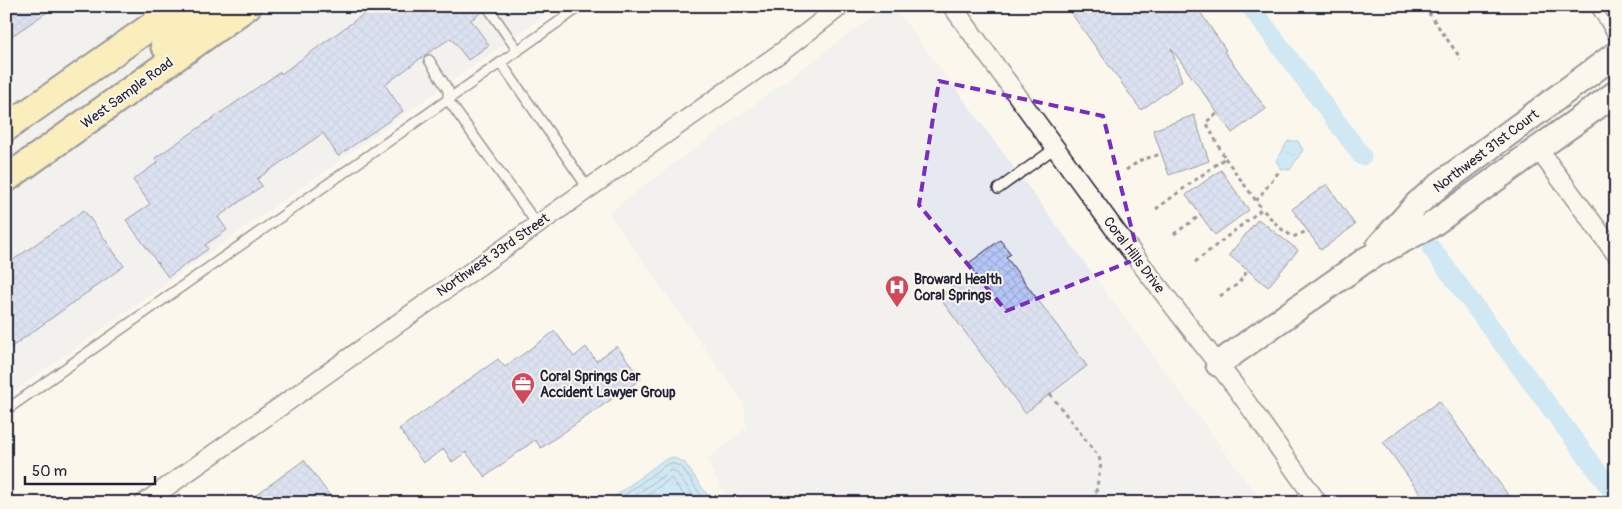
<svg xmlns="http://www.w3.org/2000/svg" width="1622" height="509" viewBox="0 0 1622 509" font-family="Pangolin,sans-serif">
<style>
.built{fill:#e6e9ef}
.water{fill:url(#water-ripples);stroke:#6a8dae}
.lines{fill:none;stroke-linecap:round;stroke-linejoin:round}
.shore{stroke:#526a88;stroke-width:1}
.canal{stroke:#9ad5fb;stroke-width:19}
.building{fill:url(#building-cross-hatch);stroke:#22223b}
.lane-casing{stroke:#22223b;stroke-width:12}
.street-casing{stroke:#22223b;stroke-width:21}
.secondary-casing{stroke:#22223b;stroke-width:28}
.primary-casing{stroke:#22223b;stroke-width:30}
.path{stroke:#22223b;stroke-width:3;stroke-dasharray:4 4;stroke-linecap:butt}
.lane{stroke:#fbf7ec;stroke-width:9}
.street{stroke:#fbf7ec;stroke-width:18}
.secondary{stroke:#fbf7ec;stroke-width:24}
.primary{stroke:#f7e281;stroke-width:26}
.marked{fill:none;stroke:#7b2cbf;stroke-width:4;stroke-dasharray:10 6;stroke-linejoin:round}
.labels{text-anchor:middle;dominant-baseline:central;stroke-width:4;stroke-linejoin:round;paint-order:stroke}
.street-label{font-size:14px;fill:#22223b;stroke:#fbf7ec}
.poi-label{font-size:14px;font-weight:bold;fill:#22223b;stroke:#fbf7ec;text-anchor:start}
</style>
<defs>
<pattern id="water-ripples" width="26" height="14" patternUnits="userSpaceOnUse" patternTransform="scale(1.25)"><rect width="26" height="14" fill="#9ad5fb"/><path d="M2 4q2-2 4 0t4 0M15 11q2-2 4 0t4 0" fill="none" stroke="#84b7d8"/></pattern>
<pattern id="building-cross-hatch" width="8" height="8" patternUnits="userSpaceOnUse" patternTransform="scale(1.25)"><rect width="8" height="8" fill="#b6c7f7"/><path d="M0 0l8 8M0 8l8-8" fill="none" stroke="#9cabd5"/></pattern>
</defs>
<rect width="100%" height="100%" fill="#fbf7ec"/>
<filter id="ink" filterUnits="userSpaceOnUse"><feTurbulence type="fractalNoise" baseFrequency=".02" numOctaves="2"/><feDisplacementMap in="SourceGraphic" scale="10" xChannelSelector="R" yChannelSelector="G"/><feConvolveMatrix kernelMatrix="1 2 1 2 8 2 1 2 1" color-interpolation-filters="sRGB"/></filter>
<g filter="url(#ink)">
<!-- built -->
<path class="built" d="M6 6H558L6 397Z
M886 6H894L1263 503H730L706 460 746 428 744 404 608 213Z"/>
<!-- water -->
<path class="water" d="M1288 141H1298L1303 150 1290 170 1281 169 1276 161Z
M672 457 685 463 713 503H606L662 461Z"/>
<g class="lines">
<!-- shore -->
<path class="shore" d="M614 503 664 466 671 463 682 467 706 503
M625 503 671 470 677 473 699 503
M637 503 671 478 690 503"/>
<!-- canal -->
<path class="canal" d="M1250 6 1362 156
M1432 249 1616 496"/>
</g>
<!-- building -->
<path class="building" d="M6 6H56L6 40Z
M375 6H481L483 11 471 20 489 45 468 60 451 38 425 55 385 85 403 111 338 156 323 133 257 179 262 186 218 217 227 230 205 245 208 249 168 277 126 220 150 204 133 180 158 162 155 158 280 72 281 74Z
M1066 6H1196L1226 50 1224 51 1266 109 1232 133 1171 48 1182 81 1141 110Z
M1194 115 1209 161 1169 175 1153 130Z
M1221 170 1249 210 1215 235 1186 195Z
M1327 184 1355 225 1321 250 1292 209Z
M84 210 124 266 6 351V265Z
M1258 219 1298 250 1268 287 1229 255Z
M1000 240 1011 254 1006 257 1087 366 1025 413 939 297 974 271 969 263Z
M555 331 574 357 586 347 596 361 617 346 641 379 541 448 535 440 485 477 466 452 452 462 444 449 423 463 399 429 498 359 505 367Z
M1439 401 1514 503H1427L1383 442Z
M304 460 335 503H245Z"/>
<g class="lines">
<!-- lane casing -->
<g class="lane-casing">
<path id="lane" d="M487 6 518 51
M1595 6 1616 40
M429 60 448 90V100L537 224
M501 63 588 188
M998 189 1055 148
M6 410 581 6"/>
</g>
<!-- street casing -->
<g class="street-casing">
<path id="street" d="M952 6 1118 234 1237 389 1318 503
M1538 149 1616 254
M144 503 783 51 841 6"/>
</g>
<!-- secondary casing -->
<g class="secondary-casing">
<path id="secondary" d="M1379 246 1417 204 1443 182 1616 54
M1218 364 1367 259 1430 226 1616 93"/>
</g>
<!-- primary casing -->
<g class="primary-casing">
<path id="primary" d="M164 45 215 6
M6 128 180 6
M6 179 248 6"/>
</g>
<!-- path -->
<path class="path" d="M1404 6V7
M1424 6 1461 59
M1437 6 1439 8
M1225 158 1262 209
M1126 170 1141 160 1161 154
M1256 201 1281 169
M1156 209 1225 158 1206 122 1218 113
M1174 234 1201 215
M1195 262 1262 209 1280 228 1293 237 1307 231
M1220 296 1238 284 1248 270
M1050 394 1099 457 1101 464 1094 503"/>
<!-- lane -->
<use href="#lane" class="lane"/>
<!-- street -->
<use href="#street" class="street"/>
<!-- secondary -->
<use href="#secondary" class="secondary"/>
<!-- primary -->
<use href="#primary" class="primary"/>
</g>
</g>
<!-- marked area -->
<path d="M0 0H1622V509H0ZM939 81 1103 116 1139 258 1006 311 919 205Z" fill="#fbf7ec" fill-opacity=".55" fill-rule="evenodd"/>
<path class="marked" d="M939 81 1103 116 1139 258 1006 311 919 205Z"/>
<!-- icons -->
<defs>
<g id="hospital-pin" transform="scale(1.25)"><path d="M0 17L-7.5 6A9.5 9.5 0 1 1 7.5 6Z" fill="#d1495b" stroke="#fbf7ec"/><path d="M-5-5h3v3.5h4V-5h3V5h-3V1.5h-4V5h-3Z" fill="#fff"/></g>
<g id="office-pin" transform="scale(1.25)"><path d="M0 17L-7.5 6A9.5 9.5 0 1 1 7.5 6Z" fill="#d1495b" stroke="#fbf7ec"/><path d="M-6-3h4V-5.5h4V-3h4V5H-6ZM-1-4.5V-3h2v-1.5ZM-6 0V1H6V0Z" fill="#fff"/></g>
</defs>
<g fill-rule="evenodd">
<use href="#hospital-pin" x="897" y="287"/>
<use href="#office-pin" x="523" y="384"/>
</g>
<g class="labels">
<!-- street labels -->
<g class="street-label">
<text transform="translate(127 93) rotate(-36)">West Sample Road</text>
<text transform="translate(1486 151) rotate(-37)">Northwest 31st Court</text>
<text transform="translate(493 255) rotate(-35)">Northwest 33rd Street</text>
<text transform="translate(1134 255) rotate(53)">Coral Hills Drive</text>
</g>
<!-- poi labels -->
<g class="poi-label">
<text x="914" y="279">Broward Health<tspan x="914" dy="16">Coral Springs</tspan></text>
<text x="540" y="376">Coral Springs Car<tspan x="540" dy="16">Accident Lawyer Group</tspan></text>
</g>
</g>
<!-- margin -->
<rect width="1622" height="509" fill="none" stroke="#fbf7ec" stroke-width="25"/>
<rect x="12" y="12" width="1597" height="484" fill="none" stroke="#22223b" stroke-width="2" filter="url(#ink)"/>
<!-- scale -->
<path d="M25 476v8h130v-8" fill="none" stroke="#22223b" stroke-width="2.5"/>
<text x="32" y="476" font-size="15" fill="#22223b" stroke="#fbf7ec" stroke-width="4" paint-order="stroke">50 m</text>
</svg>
